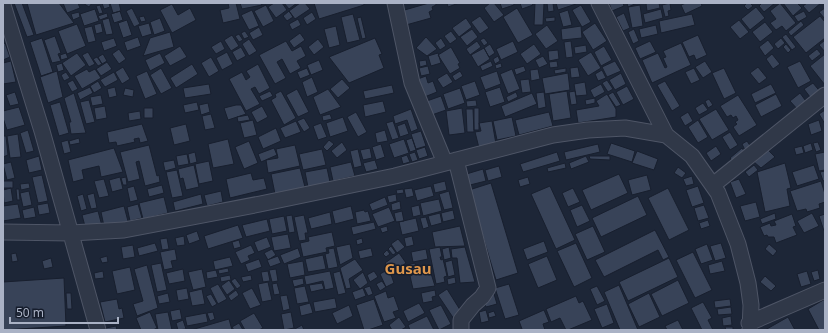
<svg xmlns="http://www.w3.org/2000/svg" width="828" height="333" viewBox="0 0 828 333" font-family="'Noto Sans',sans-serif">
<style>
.building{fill:#384358;stroke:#181f2e}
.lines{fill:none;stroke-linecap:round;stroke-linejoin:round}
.street-casing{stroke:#4e5566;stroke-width:17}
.street{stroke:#303848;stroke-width:15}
.labels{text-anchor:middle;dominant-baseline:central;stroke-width:3;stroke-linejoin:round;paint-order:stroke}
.district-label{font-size:15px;font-weight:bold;fill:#de974c;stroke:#161d2c}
</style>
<rect width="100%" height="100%" fill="#1d2637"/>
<!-- building -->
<path class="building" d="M14 3H22L34 35 27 37Z
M27 3H59L74 23 36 35Z
M63 3H78L80 8 67 13Z
M83 3H92L89 7Z
M102 3H109L110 7 104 9Z
M110 3H119L121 11 113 13Z
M228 3H236L240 19 223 23 220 10 229 8Z
M240 3H261L262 5 242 9Z
M274 3H282L287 10 276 18 268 7Z
M284 3H297L289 9Z
M300 3H305L310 9 295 19 289 11Z
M314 3H364V5L319 19Z
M429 3H436V5L432 7 433 10 429 12 431 18 406 25 401 11Z
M447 3H459L448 7Z
M490 3H494L504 15 494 22 484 8Z
M500 3H514V5L502 9Z
M520 3H532L533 5 522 9Z
M535 3H544L543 25H534Z
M547 3H553L554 11 548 12Z
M556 3H576V4L558 10Z
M609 3H623L624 6 612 11Z
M627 3H637L628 7Z
M649 3H659L660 8 647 11 646 4Z
M670 3 671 10 668 11 669 16 665 17 662 5Z
M686 3H701L702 6 685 14 681 5Z
M747 3H750L753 6 748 10 744 6Z
M762 3H775L764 12 759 6Z
M780 3 796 23 786 31 782 26 776 30 770 23 776 19 770 11Z
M783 3H797L802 8 793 16Z
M807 3H821L809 13 803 6Z
M172 4 178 15 190 8 196 20 172 33 160 10Z
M100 5 103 13 99 14 96 6Z
M266 5 274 21 263 27 254 11Z
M581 5 591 22 582 27 572 10Z
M640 5 643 26 632 28 628 7Z
M756 7 765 18 750 30 741 19Z
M132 8 140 24 134 27 126 11Z
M517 8 533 35 518 43 503 17Z
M825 8V19L819 12Z
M95 9 99 21 84 26 80 14Z
M661 9 663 18 645 23 643 14Z
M252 10 259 26 249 30 241 15Z
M568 10 572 25 563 27 559 13Z
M120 11 123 20 114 23 111 14Z
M289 11 293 17 287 21 283 16Z
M804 11 807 17 798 22 794 16Z
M79 12 80 17 73 20 71 14Z
M312 12 316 19 307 25 303 18Z
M107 13 108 17 100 20 98 16Z
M624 13 630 28 623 31 616 17Z
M353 14 360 40 347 43 341 17Z
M692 14 695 25 661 33 659 21Z
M144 16 146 21 141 22 139 17Z
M480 16 489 28 480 34 471 22Z
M820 16 825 22V38L806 53 793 37Z
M361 17 366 38 362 39 357 18Z
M555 17V21L546 22 545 18Z
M109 18 113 34 106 35 102 20Z
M160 18 165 31 154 35 150 22Z
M466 18 472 27 459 37 452 28Z
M298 19 301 25 292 30 289 24Z
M127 20 132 35 123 38 118 23Z
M739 20 749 32 740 39 730 27Z
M801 21 804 25 791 36 788 32Z
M765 22 773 32 760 42 752 32Z
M101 23 103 32 96 34 94 25Z
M149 23 152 34 142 37 138 26Z
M595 23 607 41 593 50 582 32Z
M77 24 86 46 67 54 58 31Z
M547 25 558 41 546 49 535 34Z
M656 25 658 34 641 38 639 29Z
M92 26 96 41 88 43 84 28Z
M336 26 340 45 329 48 324 29Z
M581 26 582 38 562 40 561 29Z
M259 27 263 35 253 40 249 33Z
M472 29 478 37 467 46 460 37Z
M634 29 639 41 633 44 628 32Z
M245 31 249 37 244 39 241 33Z
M451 31 457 39 450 44 444 36Z
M170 32 174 47 143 56 150 38Z
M300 33 305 40 294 48 289 41Z
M239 34 243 40 239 42 235 36Z
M786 34 796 47 792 50 782 37Z
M232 35 239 46 231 51 224 40Z
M698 35 707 55 696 60 694 55 689 57 682 42Z
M55 36 61 53 58 54 61 61 52 63 44 40Z
M138 37 141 46 127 51 124 42Z
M426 37 437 49 427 56 416 48Z
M42 38 53 72 41 76 30 42Z
M114 38 117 46 104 51 101 42Z
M375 38 382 54 379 55 384 68 349 83 329 57Z
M441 38 446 46 440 50 435 43Z
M484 38 488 43 484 46 480 40Z
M781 38 785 43 778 49 774 44Z
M249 39 257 51 249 56 242 44Z
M318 39 324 47 314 55 308 47Z
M768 40 774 48 765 56 759 47Z
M825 40V52L819 45Z
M221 41 225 49 216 54 211 47Z
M286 41 292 51 301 46 306 56 297 61 301 68 290 74 282 59 277 62 286 78 275 84 259 55Z
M477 41 481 47 470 55 466 49Z
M513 41 518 52 501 60 496 49Z
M571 41 573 57 566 58 564 42Z
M650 41 656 52 640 59 635 48Z
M5 43 10 57 3 60V44Z
M681 43 691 65 652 83 642 60 658 53 665 68 667 67 663 58 666 57 663 51Z
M490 44 495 53 489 57 484 48Z
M534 44 541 54 527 64 520 54Z
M786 44 791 50 788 53 783 47Z
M586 45 587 52 575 54 574 47Z
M180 46 187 57 170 66 164 56Z
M604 46 612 60 601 66 594 52Z
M241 47 246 56 237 61 232 52Z
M451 47 460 63 458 64 460 68 450 74 438 55Z
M484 48 490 59 478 67 471 55Z
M119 49 126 59 119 64 112 54Z
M817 49 821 54 812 61 808 56Z
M558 50 559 59 549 61 548 51Z
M88 52 95 64 89 67 82 55Z
M227 52 233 64 222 70 216 58Z
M591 52 601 68 588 76 578 60Z
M66 53 68 58 61 60 60 55Z
M77 53 86 65 71 76 62 63Z
M160 53 165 63 150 71 145 60Z
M438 53 441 63 431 66 428 56Z
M103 54 107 61 102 64 98 57Z
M772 54 780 64 773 69 766 59Z
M825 54V85L810 66Z
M498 56 500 61 495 64 493 59Z
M543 56 548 64 539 68 535 60Z
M97 57 102 64 98 66 93 59Z
M211 57 219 71 209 77 201 63Z
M319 60 323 70 311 75 307 65Z
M426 60 427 65 420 67 419 61Z
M11 61 16 82 3 84V63Z
M491 61 493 66 482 71 480 66Z
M557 61 558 67 550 68 549 62Z
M615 61 621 71 607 77 602 67Z
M705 61 712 72 703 78 695 67Z
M800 61 811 81 798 88 787 67Z
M107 62 112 69 101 76 96 69Z
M62 63 64 70 58 72 56 65Z
M501 63 502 67 496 69 495 65Z
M192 64 198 74 176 88 170 78Z
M258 64 270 88 259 94 255 87 251 89 260 104 246 111 229 79 242 72 246 80 250 77 246 71Z
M428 66 430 74 421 76 419 68Z
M524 66 526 71 516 75 514 69Z
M123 67 130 79 122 84 115 72Z
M578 67 580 77 571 78 570 68Z
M758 67 767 78 759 84 750 73Z
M161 68 172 88 161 94 150 75Z
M307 68 310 75 300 79 297 72Z
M566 68V72L555 74 554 70Z
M694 68 700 80 691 84 685 72Z
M724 68 736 93 724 99 712 73Z
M87 69 89 72 95 69 101 78 82 89 74 76Z
M512 69 520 89 508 94 500 74Z
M538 69 540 79 531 81 530 70Z
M602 70 606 78 598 81 595 74Z
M57 71 63 97 48 103 40 77Z
M147 71 157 94 145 99 136 76Z
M460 71 463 76 455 81 452 76Z
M497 71 501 84 485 90 480 77Z
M66 72 70 78 64 81 61 75Z
M114 72 118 80 105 87 100 80Z
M447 73 453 82 443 88 437 79Z
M568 73 570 90 545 94 542 78Z
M621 73 626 84 615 90 609 80Z
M426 76 428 83 433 81 437 92 422 98 415 80Z
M312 77 318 92 307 97 302 82Z
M342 79 350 88 338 98 330 89Z
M529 79 531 92 522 93 520 80Z
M73 80 78 89 72 92 67 83Z
M607 80 613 89 608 92 602 83Z
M98 81 102 88 94 93 90 86Z
M475 81 480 95 466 100 461 86Z
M665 81 680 106 672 111 657 85Z
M585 82 587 95 576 96 574 84Z
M813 83 822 94 813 101 804 89Z
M209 84 211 94 185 98 183 88Z
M601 84 605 92 594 98 590 90Z
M771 84 776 93 755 103 751 94Z
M392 85 394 93 365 99 363 91Z
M627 86 634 99 623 105 616 92Z
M90 87 93 93 80 100 77 93Z
M115 87 117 96 109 98 107 89Z
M500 87 505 102 490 107 485 92Z
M125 88 134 90 133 97 123 95Z
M460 88 465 103 448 109 443 94Z
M297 89 309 112 298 117 286 95Z
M328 89 341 107 320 115 313 97Z
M270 91 273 96 262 101 259 96Z
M281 91 296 118 284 125 271 100 276 97 275 94Z
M567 91 571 118 553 121 549 94Z
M575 91 577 104 571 105 569 92Z
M15 92 19 104 10 106 6 95Z
M516 92 518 97 508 102 506 97Z
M544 92 546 107 538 109 536 93Z
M613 92 621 105 616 107 608 95Z
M74 93 86 133 71 134 69 122H71L64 98Z
M532 93 537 104 505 117 501 106Z
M800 93 808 104 799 111 790 101Z
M607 94 616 109V117L578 123 576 110 599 106 596 101Z
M776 94 782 106 761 117 755 105Z
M101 95 103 104 92 106 90 97Z
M738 95 757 125 739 136 733 127 737 124 735 122 738 120 736 116 733 118 731 115 727 117 720 106Z
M441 96 446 110 429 116 424 102Z
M595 98V103L586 105 585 100Z
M709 99 713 105 708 108 705 101Z
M89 100 95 122 86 124 80 102Z
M476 100 477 106 467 107 466 101Z
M383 101 386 112 365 117 363 105Z
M60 102 69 133 59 136 50 105Z
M197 102 199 110 185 113 183 105Z
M208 103 210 112 201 115 199 105Z
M703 103 708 110 699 115 695 108Z
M236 105H241L246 114 228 120 224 108Z
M105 106 107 118 96 120 94 108Z
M262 106 268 117 257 123 251 112Z
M19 107 25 125 7 130 3 118V111Z
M144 108H153V118H144Z
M462 108 465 133 449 135 446 111Z
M474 108H479V130H474Z
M411 109 418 129 411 132 407 120 395 124 393 116Z
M466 109H473L474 132H467Z
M716 109 729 130 712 140 699 119Z
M825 110V124L819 114Z
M140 111 141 119 129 121 128 113Z
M356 112 367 132 358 137 347 117Z
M549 112 553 126 519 135 515 120Z
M688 112 693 121 685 126 680 117Z
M211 114 215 128 205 130 202 116Z
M330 114 332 119 323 121 322 116Z
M248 115 250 120 238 122 237 117Z
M343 117 348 131 330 137 326 123Z
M512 117 516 136 497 140 493 121Z
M304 118 310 128 304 132 297 121Z
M253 120 257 135 244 138 240 123Z
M698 120 708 137 698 143 688 127Z
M819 120 822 131 811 135 808 124Z
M296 121 301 132 285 138 280 128Z
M393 121 399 138 392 140 386 123Z
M492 121 496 144 479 148 475 132 481 131 479 123Z
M321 123 327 137 318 140 313 126Z
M405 123 409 134 400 137 397 126Z
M142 124 148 141 140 143 139 138 134 139 135 142 117 146 116 142 109 143 107 132Z
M186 124 190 141 174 145 170 128Z
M276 128 281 141 263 149 258 137Z
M28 130 34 151 26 153 20 133Z
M385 130 388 141 377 143 375 133Z
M421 131 426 146 416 149 411 134Z
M730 132 738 145 730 150 722 137Z
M18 134 21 157 10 158 7 136Z
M3 136H6L8 155 3 157Z
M79 138 80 143 70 145 69 141Z
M412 138 416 150 410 152 406 140Z
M228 139 234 164 213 168 208 144Z
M404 139 409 153 394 158 389 144Z
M68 140 71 152 64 154 61 142Z
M329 140 334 144 327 151 323 147Z
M249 141 258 163 244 169 235 147Z
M747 141 751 147 745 150 742 144Z
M342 142 347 150 337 158 331 151Z
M818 142 821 150 816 152 813 143Z
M611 143 635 151 632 162 607 154Z
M811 143 813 150 805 153 803 146Z
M381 144 385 157 376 160 372 147Z
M598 144 600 152 566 160 564 152Z
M149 145 157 176 159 175 160 182 145 186 139 161 136 162 140 179 128 182 120 152Z
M295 145 300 166 268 173 266 160 278 158 276 149Z
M716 146 721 154 711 161 706 153Z
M802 146 804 153 796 155 794 148Z
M425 147 428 156 419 159 416 150Z
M114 148 123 172 101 177 99 166 82 170 84 179 73 182 68 160Z
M274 148 277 155 261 162 258 154Z
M370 148 372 158 363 160 360 150Z
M742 148 746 154 734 163 730 158Z
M322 149 326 165 303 170 299 154Z
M358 149 362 166 354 168 350 151Z
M768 150 775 157 761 168 754 162Z
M637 151 658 159 654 170 632 163Z
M195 152 197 162 190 164 188 154Z
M415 152 418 160 412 162 409 154Z
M557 152 560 161 523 172 520 164Z
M825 152V170L819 171 815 154Z
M187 154 189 164 178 166 176 156Z
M407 155 410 162 403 164 401 157Z
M39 156 42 170 29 173 26 160Z
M586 156 589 162 571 169 569 163Z
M589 156H610V160L590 159Z
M174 160 176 168 165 171 163 162Z
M375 160 378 169 366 172 363 163Z
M209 161 213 181 199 184 195 164Z
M11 162 15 178 7 180 3 164Z
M351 162 355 176 333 181 330 167Z
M565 163 566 168 548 172 547 168Z
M785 163 791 188 787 189 790 206 765 212 757 172Z
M194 165 199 187 186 190 183 178 180 179 178 169Z
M754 165 758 170 749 177 745 172Z
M814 165 819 179 797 186 792 172Z
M499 166 502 177 488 181 485 170Z
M678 167 686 173 682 178 674 173Z
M300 168 305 187 275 194 271 174Z
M327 168 330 182 308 187 305 172Z
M483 169 486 181 466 186 463 175Z
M177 170 183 196 172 198 166 172Z
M825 171V180L823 181 820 172Z
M251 173 253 180 264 178 267 189 230 198 226 179Z
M619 174 628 193 591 210 582 190Z
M42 175 48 201 38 203 32 177Z
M647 175 651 190 632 195 628 180Z
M692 176 694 184 686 186 683 179Z
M120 177 123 189 112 192 109 180Z
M126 177 127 185H123L121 178Z
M528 177 530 184 520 187 518 180Z
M104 179 109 196 99 198 94 181Z
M739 179 746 194 736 198 730 182Z
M3 181H13V188H3Z
M445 181 447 190 435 193 433 184Z
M821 181 825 194V202L819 204 820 208 807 212 806 209 797 211 790 191Z
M29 183 30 188 21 190 20 184Z
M491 183 518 273 496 280 469 190Z
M162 185 164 193 149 197 147 189Z
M134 186 138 200 130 202 127 188Z
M431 186 434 196 417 201 414 190Z
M550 186 575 240 556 249 531 194Z
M698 186 704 203 692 207 686 190Z
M11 188 13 201 4 203 3 190Z
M412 188 414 196 406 198 404 189Z
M573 188 580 202 568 207 562 193Z
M668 188 689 230 669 240 648 198Z
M16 189H19L20 200H17Z
M403 189 404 193 397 194 396 190Z
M29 191 32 205 23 207 20 193Z
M221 191 223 202 207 206 204 195Z
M449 191 453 208 444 210 439 194Z
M94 193 97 208 91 209 87 195Z
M83 194 87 209 81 211 77 196Z
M201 194 203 204 175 211 173 202Z
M396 194 397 201 389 203 387 196Z
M638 196 647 215 601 237 592 218Z
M164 197 168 213 143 219 139 203Z
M385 197 388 205 372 211 369 204Z
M439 199 442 211 423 216 420 203Z
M400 201 401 209 392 211 391 204Z
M756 202 760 217 745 221 740 206Z
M48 203 50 213 39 215 37 205Z
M18 204 21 218 3 221V206Z
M138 204 142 218 130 221 127 207Z
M419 205 421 215 413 217 411 207Z
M582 205 590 221 577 227 570 210Z
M704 205 709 218 698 221 694 208Z
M124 206 129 225 105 231 101 212Z
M351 206 354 219 335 224 332 211Z
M34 207 36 217 24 219 22 210Z
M389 207 395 221 378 227 372 214Z
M364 210 365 212 368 211 371 221 357 224 355 212Z
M453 210 455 219 443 222 441 213Z
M98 211 102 226 86 230 82 215Z
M402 211 404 221 396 222 394 213Z
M330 212 332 224 311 229 308 218Z
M440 213 442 223 431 226 428 216Z
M775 213 776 219 762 224 760 219Z
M812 213 819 226 804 233 797 221Z
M792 214 796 226 793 227 797 235 776 243 774 237H768L767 235 764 236 760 227 770 223 771 226 776 225 774 221Z
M825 214V231H824L819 216Z
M292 215 295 232 289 233 286 216Z
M304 215 308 233H305L306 240 299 241 294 217Z
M284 216 287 231 272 234 269 219Z
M426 217 429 227 423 229 420 218Z
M416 218 419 231 402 235 399 222Z
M267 219 270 231 246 237 242 225Z
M708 220 710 226 701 229 699 223Z
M374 222 376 229 353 235 351 227Z
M238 225 243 238 208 249 204 236Z
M387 226 388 231 382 233 380 228Z
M460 226 465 246 435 247 432 232Z
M593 226 605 252 587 260 575 234Z
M655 230 669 257 663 260 658 250 604 277 595 260Z
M197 231 200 240 189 244 186 235Z
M332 232 335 246 326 248 327 252 303 257 300 243 309 241 308 237Z
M288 234 291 248 274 251 271 237Z
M184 236 185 245 177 246 175 238Z
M412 236 414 245 406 247 404 238Z
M267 237 271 247 258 252 254 242Z
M167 238 169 249 162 250 160 239Z
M362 238 363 243 357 245 356 240Z
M398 239 405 247 397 253 391 244Z
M239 240 241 247 234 249 232 242Z
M544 241 548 252 527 260 523 249Z
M155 243 158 251 139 256 137 248Z
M576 243 592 278 574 287 557 251Z
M721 243 726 258 715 261 710 246Z
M350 244 353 258 340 265 336 247Z
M707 244 713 260 701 264 695 249Z
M769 244 777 251 773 256 765 249Z
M133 245 135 257 123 259 121 247Z
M251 245 255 253 248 256 250 260 241 264 235 252Z
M391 246 396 253 393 255 388 249Z
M440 247 442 257H440L441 260 443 259 447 276 444 277 445 282 436 284 429 249Z
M449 247 451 258 444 260 442 249Z
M465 247 475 282 460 283 457 258H452L451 249Z
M298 248 301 257 284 264 280 255Z
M334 248 338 267 328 269 325 254 329 253 328 249Z
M371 248 373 256 360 259 358 251Z
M175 249 177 260 171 261 173 268 164 270 160 252Z
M272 249 276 255 268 260 264 253Z
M426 249 428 259 413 262 411 252Z
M387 250 390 254 386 257 383 254Z
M693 252 712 290 695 298 676 260Z
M16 253 18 261 12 262 11 254Z
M399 253 406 263 392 273 385 263Z
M323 255 326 269 308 272 305 259Z
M107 256 108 262 102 263 100 258Z
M278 256 281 263 270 267 267 260Z
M547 256 557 280 538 288 528 264Z
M230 257 233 266 215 270 213 261Z
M51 258 53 267 44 269 42 261Z
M669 258 678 277 628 301 619 282Z
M259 259 262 267 248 272 245 264Z
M355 259 363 270 349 279 351 288 346 289 340 268Z
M452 260 455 275 448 277 445 262Z
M303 261 305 275 290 278 287 264Z
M722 261 725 271 710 274 708 265Z
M161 263 167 290 157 292 151 265Z
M415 263 416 270 405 273 403 266Z
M147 265 158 308 137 316 133 304 143 301 134 269Z
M130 267 135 290 117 294 112 271Z
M429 267 435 286 413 289 410 276Z
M228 268 229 272 219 274 218 270Z
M183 269 185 281 169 284 166 273Z
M202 269 206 287 193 290 188 272Z
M276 269 278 281 272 282 269 270Z
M389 269 394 283 386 287 380 274Z
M216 270 218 277 207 279 206 272Z
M818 270 820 279 814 281 811 272Z
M103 271 104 278 95 279 94 273Z
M268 271 270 281 263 282 261 272Z
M330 271 334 288 325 290 323 281 306 285 304 276Z
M340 271 346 293 338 295 333 273Z
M374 271 378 277 370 282 367 275Z
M807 271 811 284 801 287 797 274Z
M363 272 368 283 360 289 353 280Z
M230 275 231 280 221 282 220 277Z
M251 275 252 280 243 282 241 277Z
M765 276 776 286 771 291 760 282Z
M455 277 456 283 448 285 447 279Z
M64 278 66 326 3 330V282Z
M235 278 241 286 237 289 231 281Z
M303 278 304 284 294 287 292 280Z
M229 280 235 289 227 295 221 286Z
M678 280 689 303 662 316 651 294Z
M382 281 386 287 380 291 376 284Z
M268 282 272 300 262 302 258 284Z
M277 283 280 294 274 295 272 284Z
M322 283 324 289 311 292 309 285Z
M218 284 227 299 218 304 210 288Z
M509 284 519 315 505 319 495 288Z
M619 285 638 330H620L604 292Z
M305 286 309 302 297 304 294 288Z
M370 286 373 294 368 296 364 288Z
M597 286 605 301 597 305 590 289Z
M187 288 189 299 178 301 176 290Z
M252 288 261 305 250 309 242 293Z
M363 288 366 296 355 300 352 292Z
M202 289 205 304 192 306 189 292Z
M447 289 462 313 454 319 438 295Z
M236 290 239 295 231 301 228 296Z
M435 290 436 296 432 297 433 301 423 303 421 293Z
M386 291 388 298 394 296 399 310 393 312 396 318 384 322 374 296Z
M66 293H71L72 309H67Z
M168 293 170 302 159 304 157 296Z
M649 293 660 317 639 327 628 304Z
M211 294 217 304 212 307 206 296Z
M494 294 497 304 486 307 482 298Z
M287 295 290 309 283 311 280 296Z
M576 296 579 303 583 301 592 320 568 330H566L560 318 551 322 546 309Z
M335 298 337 308 315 312 313 302Z
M117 299 119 309 122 308 124 318 105 322 100 302Z
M374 299 383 325 368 330H364L356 305Z
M730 299 731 306 715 308 714 301Z
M825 299V330H819L808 309Z
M703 302 712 318 708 320 713 330H702L691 308Z
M310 303 313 313 301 316 299 306Z
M419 303 425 313 408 322 403 311Z
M607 304 614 323 602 328 594 309Z
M349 305 353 316 337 324 332 313Z
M441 305 451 324 439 330 429 310Z
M731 307 732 314 718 315 717 309Z
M180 309 182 319 172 321 170 311Z
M486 310 489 321 481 323 479 312Z
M544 310 549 322 543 324 545 330H520L522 329 519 321Z
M494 311 496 316 489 318 488 313Z
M150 312 157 328 153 330H141L136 318Z
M168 312 172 330H158L155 314Z
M213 312 215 319 210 321 207 313Z
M291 312 294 328 284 330 281 314Z
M206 313 208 322 187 326 185 317Z
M254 313 263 328 259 330H245L240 321Z
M427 316 434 330H410L408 325Z
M731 316 732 325 723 326 722 318Z
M399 317 406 327 401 330H392L389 325Z
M788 317 795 330H765Z
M229 319 232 330H191Z
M183 320 186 329 178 330 176 323Z
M678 320 683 330H667L665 326Z
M239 323 243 330H234L232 327Z
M302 325 304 330H293Z
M116 326 117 330H106V328Z
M725 327H733V330H726Z"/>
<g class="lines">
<!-- street casing -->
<g class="street-casing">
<path id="street" d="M395 3 412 83 445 163
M599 3 666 135 692 156 718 193 738 244 748 283 751 305 750 330
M3 5 42 131 98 330
M456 160 488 288 482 297 473 305 461 320V330
M713 185 825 95
M3 232 71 233 124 230 260 204 395 176 553 135 588 130 625 128 666 135
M749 323 825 290"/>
</g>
<!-- street -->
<use href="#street" class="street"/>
</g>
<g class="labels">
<!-- district labels -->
<g class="district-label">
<text x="408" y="268">Gusau</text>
</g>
</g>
<!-- border -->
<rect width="828" height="333" fill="none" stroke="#aab2c5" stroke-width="8"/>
<!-- scale -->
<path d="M10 317v6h108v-6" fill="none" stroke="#aab2c5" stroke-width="2"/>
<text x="16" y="317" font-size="12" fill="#aab2c5" stroke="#161d2c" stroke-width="3" paint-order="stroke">50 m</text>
</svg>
